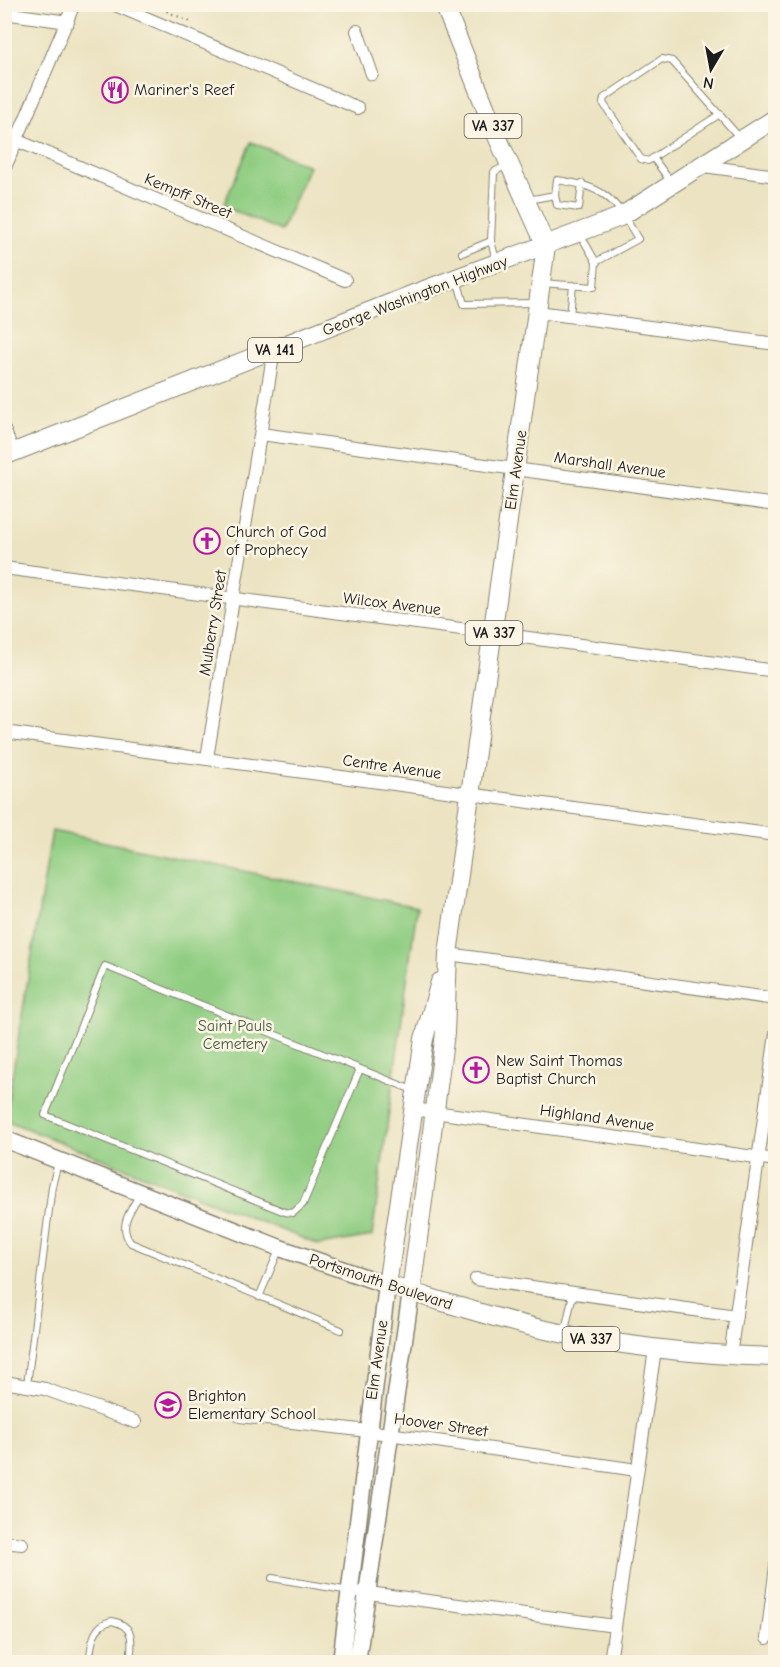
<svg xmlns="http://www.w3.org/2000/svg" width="780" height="1667" viewBox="0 0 780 1667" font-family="'Comic Neue',sans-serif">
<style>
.green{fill:#90cd82;stroke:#56744f;stroke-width:1.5}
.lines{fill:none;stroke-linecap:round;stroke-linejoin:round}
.service-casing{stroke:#84806e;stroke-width:8}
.minor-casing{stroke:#84806e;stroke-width:14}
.secondary-casing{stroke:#84806e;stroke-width:19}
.primary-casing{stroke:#84806e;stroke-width:20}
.path{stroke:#84806e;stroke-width:2;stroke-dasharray:1.5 4.5;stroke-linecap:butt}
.service{stroke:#fff;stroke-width:6}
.minor{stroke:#fff;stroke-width:12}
.secondary{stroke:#fff;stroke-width:16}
.primary{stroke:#fff;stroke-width:18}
.labels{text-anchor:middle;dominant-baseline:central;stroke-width:5;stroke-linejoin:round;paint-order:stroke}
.shield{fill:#fcf5e5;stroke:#5f5d58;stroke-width:1.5}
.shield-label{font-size:15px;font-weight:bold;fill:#1c1c1c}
.poi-label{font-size:16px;fill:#1c1c1c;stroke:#fcf5e5;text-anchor:start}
.street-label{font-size:16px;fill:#1c1c1c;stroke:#fcf5e5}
.park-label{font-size:16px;fill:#455a40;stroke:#fcf5e5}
</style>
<rect width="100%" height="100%" fill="#fcf5e5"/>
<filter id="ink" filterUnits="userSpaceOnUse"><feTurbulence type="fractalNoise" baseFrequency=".0167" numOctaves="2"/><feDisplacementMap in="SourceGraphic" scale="12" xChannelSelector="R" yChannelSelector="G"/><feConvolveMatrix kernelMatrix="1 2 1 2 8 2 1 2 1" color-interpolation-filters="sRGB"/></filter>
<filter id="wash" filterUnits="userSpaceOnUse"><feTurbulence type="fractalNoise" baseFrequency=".008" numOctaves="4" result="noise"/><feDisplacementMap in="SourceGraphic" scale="24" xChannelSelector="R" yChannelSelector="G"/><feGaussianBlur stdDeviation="1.35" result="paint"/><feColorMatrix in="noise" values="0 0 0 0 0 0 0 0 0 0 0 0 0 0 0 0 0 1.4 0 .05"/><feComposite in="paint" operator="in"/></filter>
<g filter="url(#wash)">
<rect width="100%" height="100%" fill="#ebe3c1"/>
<!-- green -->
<path class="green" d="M251 142 309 166 281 231 223 206Z
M52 831 417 907 372 1236 319 1245 5 1120Z"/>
</g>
<g filter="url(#ink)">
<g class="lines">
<!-- service casing -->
<g class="service-casing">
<path id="service" d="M720 114 648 161 641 159 603 103 604 98 662 59 672 61 740 138
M654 159 671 182
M555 195 557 205 579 208 582 183
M528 200 555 195 557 180C606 187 614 198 638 239L596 262 594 287 542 283
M580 234 596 262
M462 253 491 241
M496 260 491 241 494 172 507 165
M457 279 464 304 535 303
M570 316 573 285
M360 1069 303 1204 293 1213 285 1212 45 1115 105 966 415 1091
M140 1194C131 1210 117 1226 131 1243L341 1330
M259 1297 279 1250
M565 1331 573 1293
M27 1385 52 1186 58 1163
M272 1578 350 1591
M89 1662C92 1645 91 1625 112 1621 136 1626 132 1643 130 1662"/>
</g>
<!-- minor casing -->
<g class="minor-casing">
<path id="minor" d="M113 4 358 108
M4 13 68 22
M357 31 372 74
M18 141 345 280
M704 166 776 176
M4 170 74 4
M538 312 776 344
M4 430 14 453
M261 434 776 505
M4 568 776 671
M4 732 776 835
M207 758 274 350
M448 954 776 999
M413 1109 776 1160
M476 1279 736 1316
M730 1356 776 1034
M4 1382 45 1389 135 1422
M240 1416 368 1431 637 1470
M4 1542 22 1544
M361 1592 615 1626
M767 1638 776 1566
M610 1662 655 1349"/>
</g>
<!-- secondary casing -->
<g class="secondary-casing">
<path id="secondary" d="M4 1139 280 1248 387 1285 341 1662
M357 1662 411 1292"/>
</g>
<!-- primary casing -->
<g class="primary-casing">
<path id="primary" d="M4 456 416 293 620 217 776 118
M440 982 424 1039 387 1285C438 1300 489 1317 541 1329 618 1346 696 1355 776 1357
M411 1292 445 1033 448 954 546 246 496 134 444 4"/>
</g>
<!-- path -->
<path class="path" d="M150 4 193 23"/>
<!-- service -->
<use href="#service" class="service"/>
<!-- minor -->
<use href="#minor" class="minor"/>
<!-- secondary -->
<use href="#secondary" class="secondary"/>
<!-- primary -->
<use href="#primary" class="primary"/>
</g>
</g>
<!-- icons -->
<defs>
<g id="restaurant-ring" transform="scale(1.35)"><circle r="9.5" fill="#fcf5e5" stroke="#b5179e" stroke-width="1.5"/><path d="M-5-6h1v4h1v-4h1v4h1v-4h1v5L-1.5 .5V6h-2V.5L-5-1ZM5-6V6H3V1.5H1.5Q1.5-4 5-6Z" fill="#b5179e"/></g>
<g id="church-ring" transform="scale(1.35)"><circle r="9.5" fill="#fcf5e5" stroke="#b5179e" stroke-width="1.5"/><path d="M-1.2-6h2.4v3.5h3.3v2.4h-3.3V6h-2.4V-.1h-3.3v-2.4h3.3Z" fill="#b5179e"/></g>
<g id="school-ring" transform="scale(1.35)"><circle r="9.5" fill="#fcf5e5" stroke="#b5179e" stroke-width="1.5"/><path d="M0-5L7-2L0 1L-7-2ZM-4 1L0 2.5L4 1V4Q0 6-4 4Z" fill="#b5179e"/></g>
</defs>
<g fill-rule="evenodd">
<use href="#restaurant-ring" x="115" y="90"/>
<use href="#church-ring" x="207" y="541"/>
<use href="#church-ring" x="476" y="1070"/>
<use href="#school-ring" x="168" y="1405"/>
</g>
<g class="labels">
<!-- shield labels -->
<g class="shield">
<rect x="464.5" y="114" width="57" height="24" rx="4.5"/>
<rect x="248" y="338" width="54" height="24" rx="4.5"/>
<rect x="465.5" y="621" width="57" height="24" rx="4.5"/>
<rect x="562.5" y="1327" width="57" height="24" rx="4.5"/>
</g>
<g class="shield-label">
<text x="493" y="126">VA 337</text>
<text x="275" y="350">VA 141</text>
<text x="494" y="633">VA 337</text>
<text x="591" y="1339">VA 337</text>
</g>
<!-- poi labels -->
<g class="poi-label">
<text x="134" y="90">Mariner's Reef</text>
<text x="226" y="532">Church of God<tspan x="226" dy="18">of Prophecy</tspan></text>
<text x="496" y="1061">New Saint Thomas<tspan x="496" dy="18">Baptist Church</tspan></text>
<text x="188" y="1396">Brighton<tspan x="188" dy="18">Elementary School</tspan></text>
</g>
<!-- street labels -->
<g class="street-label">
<text transform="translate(188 196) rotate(23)">Kempff Street</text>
<text transform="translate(415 296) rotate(-21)">George Washington Highway</text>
<text transform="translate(610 465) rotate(8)">Marshall Avenue</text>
<text transform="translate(516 470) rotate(-82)">Elm Avenue</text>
<text transform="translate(392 604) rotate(7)">Wilcox Avenue</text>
<text transform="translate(213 623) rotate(-81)">Mulberry Street</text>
<text transform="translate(392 767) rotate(8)">Centre Avenue</text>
<text transform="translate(597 1118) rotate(8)">Highland Avenue</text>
<text transform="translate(381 1282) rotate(18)">Portsmouth Boulevard</text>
<text transform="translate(377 1360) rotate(-82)">Elm Avenue</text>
<text transform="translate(441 1425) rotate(8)">Hoover Street</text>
</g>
<!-- park labels -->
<g class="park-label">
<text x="235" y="1026">Saint Pauls<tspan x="235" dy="18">Cemetery</tspan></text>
</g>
</g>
<!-- margin -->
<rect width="780" height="1667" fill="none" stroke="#fcf5e5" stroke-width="24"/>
<!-- north arrow -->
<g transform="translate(711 69) rotate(190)" stroke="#fcf5e5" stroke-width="4.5" paint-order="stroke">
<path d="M0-4.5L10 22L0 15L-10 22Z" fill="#1c1c1c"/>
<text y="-9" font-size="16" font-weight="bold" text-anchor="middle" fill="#1c1c1c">N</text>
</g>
</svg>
